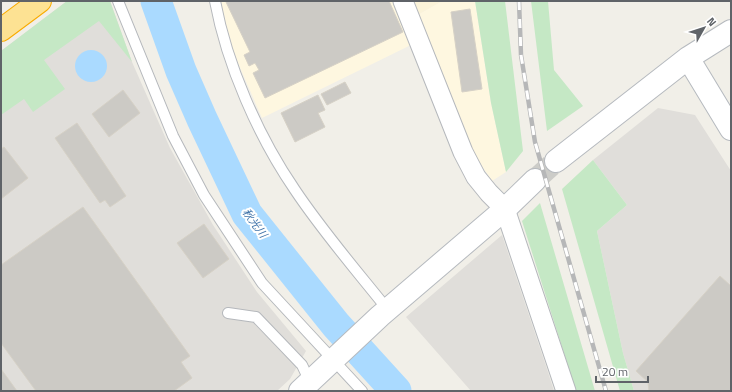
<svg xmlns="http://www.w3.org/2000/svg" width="732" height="392" viewBox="0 0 732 392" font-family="'Titillium Web','Noto Sans JP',sans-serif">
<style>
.commercial{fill:#fef7e0}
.industrial{fill:#e0deda}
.green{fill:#c5e8c5}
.sand{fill:#fbf3d9}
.water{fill:#aadaff}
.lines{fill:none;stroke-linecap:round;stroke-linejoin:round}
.river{stroke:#aadaff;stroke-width:31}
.building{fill:#cccac5;stroke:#d6d1c6}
.secondary-tunnel{stroke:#ccccc8;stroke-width:22;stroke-dasharray:22 11;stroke-linecap:butt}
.lane-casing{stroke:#b5b8bc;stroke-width:12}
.street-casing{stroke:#b5b8bc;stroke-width:21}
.secondary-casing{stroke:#b6babf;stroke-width:24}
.highway-casing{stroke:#f9ab00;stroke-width:24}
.lane{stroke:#fff;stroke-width:10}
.street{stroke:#fff;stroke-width:19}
.secondary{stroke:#fff;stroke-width:22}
.highway{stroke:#fde293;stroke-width:22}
.rail-casing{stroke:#b6b7b8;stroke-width:4.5}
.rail{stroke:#fff;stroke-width:3;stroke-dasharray:9;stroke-linecap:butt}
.labels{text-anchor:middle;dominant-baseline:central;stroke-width:4;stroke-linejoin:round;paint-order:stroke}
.water-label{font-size:11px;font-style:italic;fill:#4174aa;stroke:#fff}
</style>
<rect width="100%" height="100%" fill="#f1efe8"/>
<!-- commercial -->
<path class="commercial" d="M221 1H395L413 44 262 118 227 38Z
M442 1H475L491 103 506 172 492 181 474 154 419 14Z"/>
<!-- industrial -->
<path class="industrial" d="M67 1H110L132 62 170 148 213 225 257 292 306 351 290 379 277 391H1V51Z
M658 108 695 115 731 171V391H634L623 353 597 231 627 205 593 160Z
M502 235 546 366 554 391H471L406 317Z"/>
<!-- green -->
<path class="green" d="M67 1H110L132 62 99 21 44 60 65 89 33 112 24 99 1 115V51Z
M475 1H505L523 151 506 172 491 103Z
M531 1H548L554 70 583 106 547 131Z
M593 160 627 205 597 231 623 353 634 391H620L562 189Z
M540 203 595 391H576L522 221Z"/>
<!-- sand -->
<path class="sand" d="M414 1H442L419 14Z"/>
<!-- water -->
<path class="water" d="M75 66a16 16 0 1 1 32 0a16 16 0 1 1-32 0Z"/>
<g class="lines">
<!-- river -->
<path class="river" d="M156 1 181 71 202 119 247 214 336 325 396 391"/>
</g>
<!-- building -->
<path class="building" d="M228 1H389L403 32 265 98 253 73 259 70 255 63 249 66 244 55 250 52 226 2Z
M470 9 482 89 462 92 451 12Z
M345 82 351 93 327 105 321 94Z
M123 90 140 113 109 137 92 114Z
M318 95 325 110 318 113 325 127 295 142 281 113Z
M77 123 126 196 110 207 105 200 100 203 55 138Z
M4 147 28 178 1 199V149Z
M83 207 190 356 181 362 192 378 174 391H36L1 343V265Z
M204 224 229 259 203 278 177 243Z
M720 276 731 286V391H649L648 382 636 371Z
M1 369 17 391H1Z"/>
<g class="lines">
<!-- secondary-tunnel -->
<path class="secondary-tunnel" d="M535 180 556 161"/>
<!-- lane casing -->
<g class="lane-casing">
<path id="lane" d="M118 1 173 136 204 195 262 283 362 391
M215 1C227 65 258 136 295 190 323 232 356 270 388 310
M228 313 256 317 302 365 310 382"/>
</g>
<!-- street casing -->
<g class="street-casing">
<path id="street" d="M403 1 463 152 476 177 489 193 505 209 566 391"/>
</g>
<!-- secondary casing -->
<g class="secondary-casing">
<path id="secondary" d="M688 58 731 129
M556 161 688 58 731 31
M300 391 380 316 505 209 535 180"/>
</g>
<!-- highway casing -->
<g class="highway-casing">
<path id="highway" d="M1 30 40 1"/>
</g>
<!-- lane -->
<use href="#lane" class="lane"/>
<!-- street -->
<use href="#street" class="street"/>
<!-- secondary -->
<use href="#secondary" class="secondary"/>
<!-- highway -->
<use href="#highway" class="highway"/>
<!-- rail casing -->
<g class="rail-casing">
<path id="rail" d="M519 1 521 55 535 142 606 391"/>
</g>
<!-- rail -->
<use href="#rail" class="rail"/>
</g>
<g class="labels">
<!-- water labels -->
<g class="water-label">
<text transform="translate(255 223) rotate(54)">秋光川</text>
</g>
</g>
<!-- border -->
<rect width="732" height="392" fill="none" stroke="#5f6368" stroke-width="4"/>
<!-- north arrow -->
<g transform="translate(704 28) rotate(51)" stroke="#ffffff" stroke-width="3" paint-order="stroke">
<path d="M0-3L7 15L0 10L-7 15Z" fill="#5f6368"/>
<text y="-6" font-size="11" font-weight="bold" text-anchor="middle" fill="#5f6368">N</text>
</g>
<!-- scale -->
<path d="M596 376v6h52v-6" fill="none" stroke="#5f6368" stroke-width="2"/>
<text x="602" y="376" font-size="12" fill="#5f6368" stroke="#ffffff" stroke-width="3" paint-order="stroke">20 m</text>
</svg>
